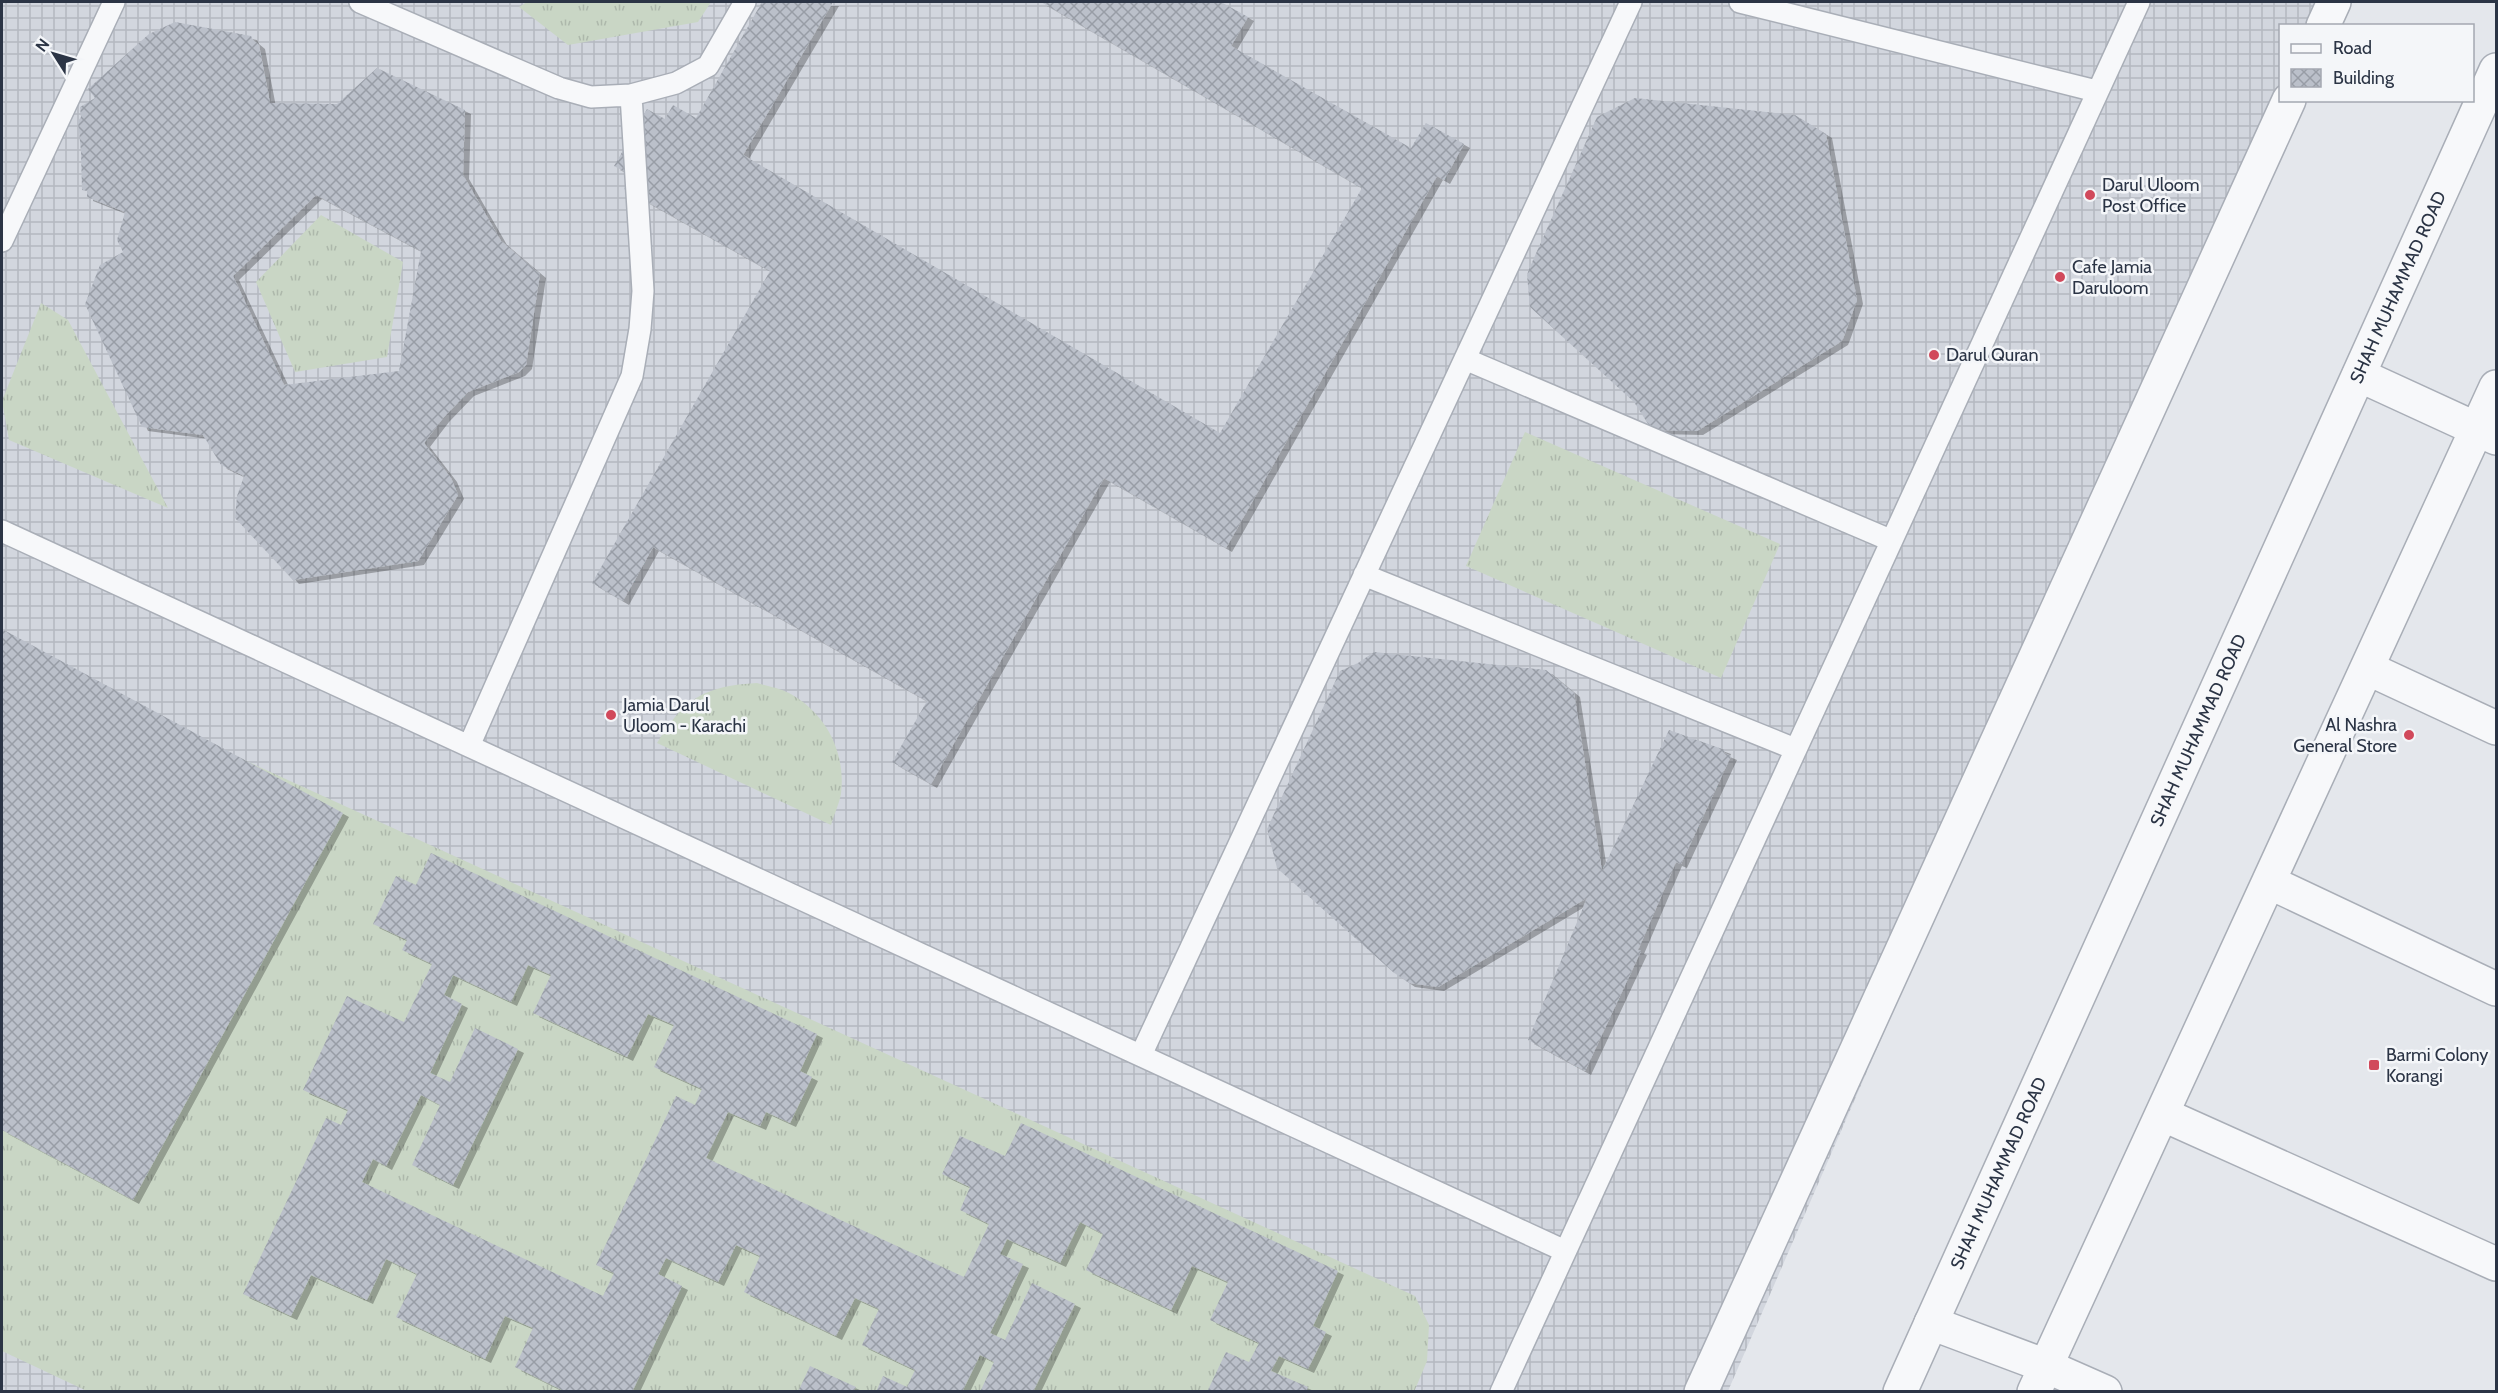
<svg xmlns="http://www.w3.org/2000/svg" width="2498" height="1393" viewBox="0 0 2498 1393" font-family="Cabin,sans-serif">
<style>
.industrial{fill:url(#industrial-grid)}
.grass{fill:url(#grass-tufts)}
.building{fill:url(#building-cross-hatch);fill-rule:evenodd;filter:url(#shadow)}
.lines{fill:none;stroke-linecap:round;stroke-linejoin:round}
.service-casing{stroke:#a9aeb7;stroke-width:24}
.minor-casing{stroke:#a9aeb7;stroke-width:36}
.tertiary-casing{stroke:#a9aeb7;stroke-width:36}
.service{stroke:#f7f8fa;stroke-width:21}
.minor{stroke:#f7f8fa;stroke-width:33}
.tertiary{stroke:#f7f8fa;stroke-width:33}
.poi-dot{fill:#d1495b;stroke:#f4f6f9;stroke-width:2}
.labels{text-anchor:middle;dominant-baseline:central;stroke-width:5;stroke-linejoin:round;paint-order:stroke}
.poi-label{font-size:18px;fill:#2b3445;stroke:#f4f6f9;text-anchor:start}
.street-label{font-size:18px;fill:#2b3445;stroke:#f4f6f9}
</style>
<defs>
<pattern id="industrial-grid" width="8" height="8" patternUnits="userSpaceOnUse" patternTransform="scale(1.5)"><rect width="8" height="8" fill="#d2d6de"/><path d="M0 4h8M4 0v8" fill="none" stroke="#b4b8c0"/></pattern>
<pattern id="grass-tufts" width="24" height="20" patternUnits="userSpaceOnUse" patternTransform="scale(1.5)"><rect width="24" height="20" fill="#c9d6c5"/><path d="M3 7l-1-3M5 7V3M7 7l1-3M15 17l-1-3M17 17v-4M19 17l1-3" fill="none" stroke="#adb8ab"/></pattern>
<pattern id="building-cross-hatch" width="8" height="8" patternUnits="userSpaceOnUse" patternTransform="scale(1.5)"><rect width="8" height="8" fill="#bbc0ca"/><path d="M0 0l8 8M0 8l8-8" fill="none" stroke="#989da6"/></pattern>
<filter id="shadow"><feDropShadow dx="6" dy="4" stdDeviation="0" flood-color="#0004"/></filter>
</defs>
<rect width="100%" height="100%" fill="#e4e7ec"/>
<!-- industrial -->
<path class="industrial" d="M2 2H2332L2322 25 2280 26V100L2289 101 1728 1391 2 1392Z"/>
<!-- grass -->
<path class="grass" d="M527 2H711L698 22 568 45 519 7Z
M321 215 403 262 387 357 295 372 256 282Z
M41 303 68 320 168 508 9 440 2 401Z
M1525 432 1780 544 1721 678 1466 566Z
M2 649 1415 1296 1429 1325 1427 1361 1414 1392H89L2 1351Z
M757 683C767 686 780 688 789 693 826 713 846 752 841 794 839 804 834 815 831 825L657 743C684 698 705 686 757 683Z"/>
<!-- building -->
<path class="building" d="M762 2H833L743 155 1220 433 1362 188 1041 2H1221L1248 17 1231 46 1411 148 1426 123 1464 144 1444 180 1437 176 1226 548 1104 478 931 784 892 762 927 701 653 547 623 601 592 583 770 271 624 189 631 175 614 166 647 109 665 119 673 105 696 118Z
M175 22 251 36 253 40 259 45 270 103 337 104 377 68 465 110 463 175 501 241 540 274 526 365 519 372 468 392 443 418 424 443 451 478 458 495 418 561 293 580 235 518 237 496 244 476 221 465 203 435 142 427 85 304 100 265 123 252 117 240 125 212 87 197V191L82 190 81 152 78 121 81 117 80 107 95 98 88 89 89 88 149 34ZM316 195 421 251 399 371 284 385 233 276Z
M1635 98 1795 115 1826 134 1857 300 1844 336 1842 341 1697 431 1652 430 1634 402 1530 307 1527 275 1529 269 1597 117Z
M2 629 343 813 133 1200 2 1130Z
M1374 652 1546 670 1574 693 1602 871 1669 730 1725 750 1724 753 1731 756 1681 864 1676 862 1638 950 1641 951 1585 1071 1528 1040 1587 898 1438 987 1409 983 1393 972 1277 868 1267 829 1340 671 1358 663Z
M431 853 817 1034 800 1071 812 1077 790 1123 766 1112 760 1126 728 1112 706 1158 964 1277 989 1224 960 1210 970 1187 942 1174 960 1136 1005 1156 1021 1123 1338 1271 1313 1326 1326 1332 1308 1369 1279 1356 1271 1371 1308 1387 1306 1392H1207L1226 1352 1249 1362 1259 1343 1210 1320 1228 1282 1192 1266 1171 1310 1086 1270 1103 1234 1080 1222 1060 1263 1007 1239 1000 1254 1023 1264 990 1333 1005 1340 1032 1283 1075 1304 1033 1392H980L994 1362 980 1355 962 1392H876L883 1376 907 1387 915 1370 862 1345 879 1309 855 1298 836 1336 744 1292 760 1256 736 1245 718 1282 666 1258 658 1274 682 1286 632 1392H566L515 1367 533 1328 505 1316 485 1359 396 1317 417 1274 386 1259 367 1300 311 1275 291 1316 243 1294 326 1118 341 1125 348 1110 303 1090 347 996 404 1022 432 964 402 950 407 940 373 924 396 876 416 885ZM528 965 551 975 533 1013 627 1057 648 1014 674 1025 654 1067 702 1089 695 1105 676 1096 596 1265 614 1273 603 1296 362 1182 373 1159 386 1166 421 1095 440 1105 412 1165 453 1185 518 1049 475 1028 450 1082 430 1073 462 1004 444 995 453 975 511 1002Z
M810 1366 856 1387 853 1392H798Z"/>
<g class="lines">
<!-- service casing -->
<g class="service-casing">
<path id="service" d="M360 2 559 88 591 97 631 95 676 83 708 66 745 2
M1740 2 2096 91
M2 241 114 2
M1465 359 1890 540
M2 531 1565 1251
M1364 575 1795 749
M469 746 632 376 640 329 643 291 631 95
M1141 1055 1631 2
M1501 1392 2139 2"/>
</g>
<!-- minor casing -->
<g class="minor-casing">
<path id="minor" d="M2359 375 2496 438
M2367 668 2496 728
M2269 882 2496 989
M2162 1114 2496 1264
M1931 1323 2046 1366 2105 1392
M2034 1392 2496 387"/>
</g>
<!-- tertiary casing -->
<g class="tertiary-casing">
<g id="tertiary">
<path d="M2323 26 2334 2"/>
<path d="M1701 1392 2289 100"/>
<path id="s1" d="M1900 1392 2496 70"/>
</g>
</g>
<!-- service -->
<use href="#service" class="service"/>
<!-- minor -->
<use href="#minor" class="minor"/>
<!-- tertiary -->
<use href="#tertiary" class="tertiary"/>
</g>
<!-- markers -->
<g class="poi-dot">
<circle cx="2090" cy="195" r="6"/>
<circle cx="2060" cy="277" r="6"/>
<circle cx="1934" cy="355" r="6"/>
<circle cx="611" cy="715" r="6"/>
<circle cx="2409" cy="735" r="6"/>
<rect x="2368" y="1059" width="12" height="12" rx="3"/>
</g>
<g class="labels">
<!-- poi labels -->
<g class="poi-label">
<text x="2102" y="185">Darul Uloom<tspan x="2102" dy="21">Post Office</tspan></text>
<text x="2072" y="267">Cafe Jamia<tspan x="2072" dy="21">Daruloom</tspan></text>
<text x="1946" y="355">Darul Quran</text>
<text x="623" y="705">Jamia Darul<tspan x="623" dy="21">Uloom - Karachi</tspan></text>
<text x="2397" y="725" text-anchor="end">Al Nashra<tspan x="2397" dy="21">General Store</tspan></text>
<text x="2386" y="1055">Barmi Colony<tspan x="2386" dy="21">Korangi</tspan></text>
</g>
<!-- street labels -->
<g class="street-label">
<text stroke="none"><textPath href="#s1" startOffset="1212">SHAH MUHAMMAD ROAD</textPath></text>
<text stroke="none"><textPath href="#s1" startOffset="726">SHAH MUHAMMAD ROAD</textPath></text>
<text stroke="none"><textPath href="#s1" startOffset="240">SHAH MUHAMMAD ROAD</textPath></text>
</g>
</g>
<!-- border -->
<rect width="2498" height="1393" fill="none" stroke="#2b3445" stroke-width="6"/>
<!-- legend -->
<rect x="2279" y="24" width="195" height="78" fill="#f4f6f9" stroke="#a4a8b1" stroke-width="1.5"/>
<rect x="2291" y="44" width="30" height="9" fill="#f7f8fa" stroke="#a4a8b1" stroke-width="1.5"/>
<text x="2333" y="54" font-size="18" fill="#2b3445">Road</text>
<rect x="2291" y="69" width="30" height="18" fill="url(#building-cross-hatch)" stroke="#a4a8b1" stroke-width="1.5"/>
<text x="2333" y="84" font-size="18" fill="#2b3445">Building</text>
<!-- north arrow -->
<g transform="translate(54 54) rotate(307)" stroke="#f4f6f9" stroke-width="4.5" paint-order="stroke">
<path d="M0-4.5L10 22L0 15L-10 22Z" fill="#2b3445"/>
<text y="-9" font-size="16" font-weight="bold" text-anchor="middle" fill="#2b3445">N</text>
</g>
</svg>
